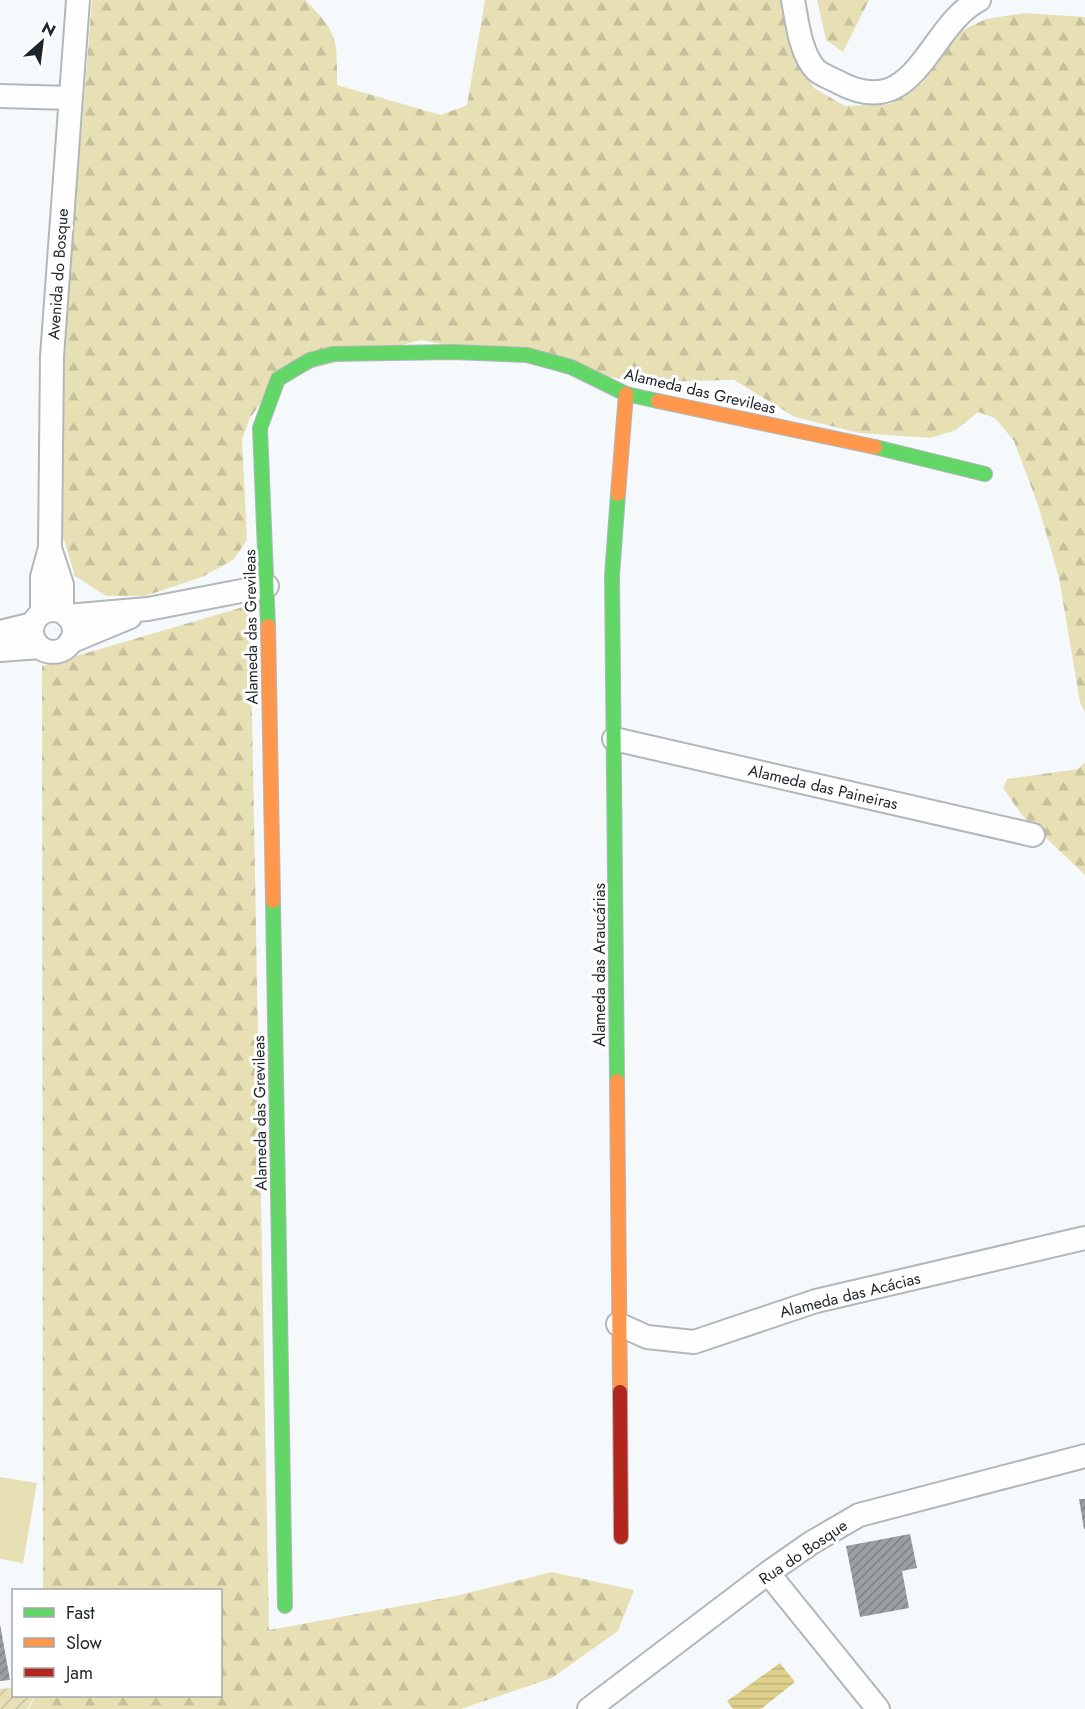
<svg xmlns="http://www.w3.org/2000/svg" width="1085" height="1709" viewBox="0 0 1085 1709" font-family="Jost,sans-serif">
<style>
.grass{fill:#e8e0b5}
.forest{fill:url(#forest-firs)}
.garden{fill:url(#garden-furrows)}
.water{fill:url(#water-rules)}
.building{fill:url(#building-hatch)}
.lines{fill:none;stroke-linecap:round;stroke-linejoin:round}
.street-casing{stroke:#b2b7bb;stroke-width:26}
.fast-casing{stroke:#b2b7bb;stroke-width:16}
.slow-casing{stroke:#b2b7bb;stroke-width:16}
.jam-casing{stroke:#b2b7bb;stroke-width:16}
.street{stroke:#fefefe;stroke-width:22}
.fast{stroke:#63d668;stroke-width:14}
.slow{stroke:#ff974d;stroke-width:14}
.jam{stroke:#b3261e;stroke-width:14}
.labels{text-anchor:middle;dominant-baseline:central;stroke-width:6;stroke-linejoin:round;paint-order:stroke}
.street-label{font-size:16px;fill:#1d242b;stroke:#fff}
</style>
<defs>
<pattern id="forest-firs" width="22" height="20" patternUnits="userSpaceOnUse" patternTransform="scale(1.5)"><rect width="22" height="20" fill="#e8e0b5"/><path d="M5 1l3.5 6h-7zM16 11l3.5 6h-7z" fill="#c7c09c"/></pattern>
<pattern id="garden-furrows" width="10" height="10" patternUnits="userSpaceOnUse" patternTransform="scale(1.5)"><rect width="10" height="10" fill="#e8e0b5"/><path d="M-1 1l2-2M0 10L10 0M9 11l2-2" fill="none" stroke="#c7c09c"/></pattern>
<pattern id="water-rules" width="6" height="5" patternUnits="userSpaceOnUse" patternTransform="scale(1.5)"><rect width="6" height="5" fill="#ded08b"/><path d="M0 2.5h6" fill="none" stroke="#beb278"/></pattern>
<pattern id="building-hatch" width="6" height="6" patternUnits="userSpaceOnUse" patternTransform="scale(1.5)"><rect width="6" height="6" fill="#9a9fa2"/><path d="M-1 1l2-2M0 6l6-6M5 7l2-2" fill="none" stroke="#7d8184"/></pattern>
</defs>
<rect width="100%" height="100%" fill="#f6f9fb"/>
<!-- grass -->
<path class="grass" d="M0 1477 37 1483 23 1563 0 1559Z"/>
<!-- forest -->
<path class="forest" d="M92 0H305C339 33 337 40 337 85L441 115 467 105 485 0H786L800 68 814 88 845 106 890 104 922 83 954 34 986 19 1025 13 1085 17V713L1080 702 1059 578 1038 505 1014 441 995 418 978 412 956 430 931 438 859 433 795 417 734 380 653 382 589 375 421 340 280 377 250 418 242 439 247 540 233 560 202 577 145 596H106L75 576 57 517 58 223 81 136Z
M817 0H869L843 52 826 40Z
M250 605 269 1630 456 1596 552 1572 634 1590 618 1631 552 1678 461 1709H28L36 1696H220V1590H43L42 666Z
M1085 762V875L1021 814 1003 788 1007 779 1078 769Z"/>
<!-- garden -->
<path class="garden" d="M13 1688 14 1696H35L27 1709H0V1689Z"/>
<!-- water -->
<path class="water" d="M780 1663 795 1682 761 1709H733L727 1701Z"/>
<!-- building -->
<path class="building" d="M1079 1499H1085V1529H1084Z
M910 1534 917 1568 902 1571 909 1608 860 1617 846 1546Z
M0 1624 10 1680 0 1681Z"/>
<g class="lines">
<!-- street casing -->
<g class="street-casing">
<path id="street" d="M793 0C797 21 800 53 816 70 821 75 833 79 840 83 916 123 928 26 979 0
M0 96 70 98
M50 548 62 585V612
M32 631a21 21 0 1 1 42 0a21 21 0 1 1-42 0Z
M42 613V577L50 548 52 357 78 0
M67 616 148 609 267 586
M0 632 33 624
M70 642 130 617
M0 650 40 647
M614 739 1033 835
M618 1324 647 1337 694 1342 816 1301 1085 1238
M768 1573 878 1709
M589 1709 768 1573 811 1543 859 1515 1085 1456"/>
</g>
<!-- fast casing -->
<g class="fast-casing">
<path id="fast" d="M875 447 985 474
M268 626 260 428 278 379 310 360 333 354 452 352 527 355 571 367 626 394 658 401
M273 901 285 1606
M617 1081 612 576 618 494"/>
</g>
<!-- slow casing -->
<g class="slow-casing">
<path id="slow" d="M658 401 875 447
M618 494 626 394
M268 626 273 901
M617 1081 620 1392"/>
</g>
<!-- jam casing -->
<g class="jam-casing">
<path id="jam" d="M620 1392 621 1537"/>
</g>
<!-- street -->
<use href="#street" class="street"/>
<!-- fast -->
<use href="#fast" class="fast"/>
<!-- slow -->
<use href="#slow" class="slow"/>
<!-- jam -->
<use href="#jam" class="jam"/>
</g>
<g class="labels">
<!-- street labels -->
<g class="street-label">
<text transform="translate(58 274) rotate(-86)">Avenida do Bosque</text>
<text transform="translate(700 391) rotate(13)">Alameda das Grevileas</text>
<text transform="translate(251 627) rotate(-91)">Alameda das Grevileas</text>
<text transform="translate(823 787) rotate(13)">Alameda das Paineiras</text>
<text transform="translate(599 965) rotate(-90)">Alameda das Araucárias</text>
<text transform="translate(260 1113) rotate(-91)">Alameda das Grevileas</text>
<text transform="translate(850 1295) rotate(-14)">Alameda das Acácias</text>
<text transform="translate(803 1552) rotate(-34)">Rua do Bosque</text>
</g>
</g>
<!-- legend -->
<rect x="12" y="1589" width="210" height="108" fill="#ffffff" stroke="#a5a7aa" stroke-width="1.5"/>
<rect x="24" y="1608" width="30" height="9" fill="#63d668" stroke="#a5a7aa" stroke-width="1.5"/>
<text x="66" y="1619" font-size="18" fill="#1d242b">Fast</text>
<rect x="24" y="1638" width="30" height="9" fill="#ff974d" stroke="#a5a7aa" stroke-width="1.5"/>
<text x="66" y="1649" font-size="18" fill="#1d242b">Slow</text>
<rect x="24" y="1668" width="30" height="9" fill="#b3261e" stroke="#a5a7aa" stroke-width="1.5"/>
<text x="66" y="1679" font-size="18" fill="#1d242b">Jam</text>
<!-- north arrow -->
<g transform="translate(42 42) rotate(28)" stroke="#ffffff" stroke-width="4.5" paint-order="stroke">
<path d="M0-4.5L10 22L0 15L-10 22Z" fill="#1d242b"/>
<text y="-9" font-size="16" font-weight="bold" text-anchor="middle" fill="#1d242b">N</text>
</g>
</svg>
